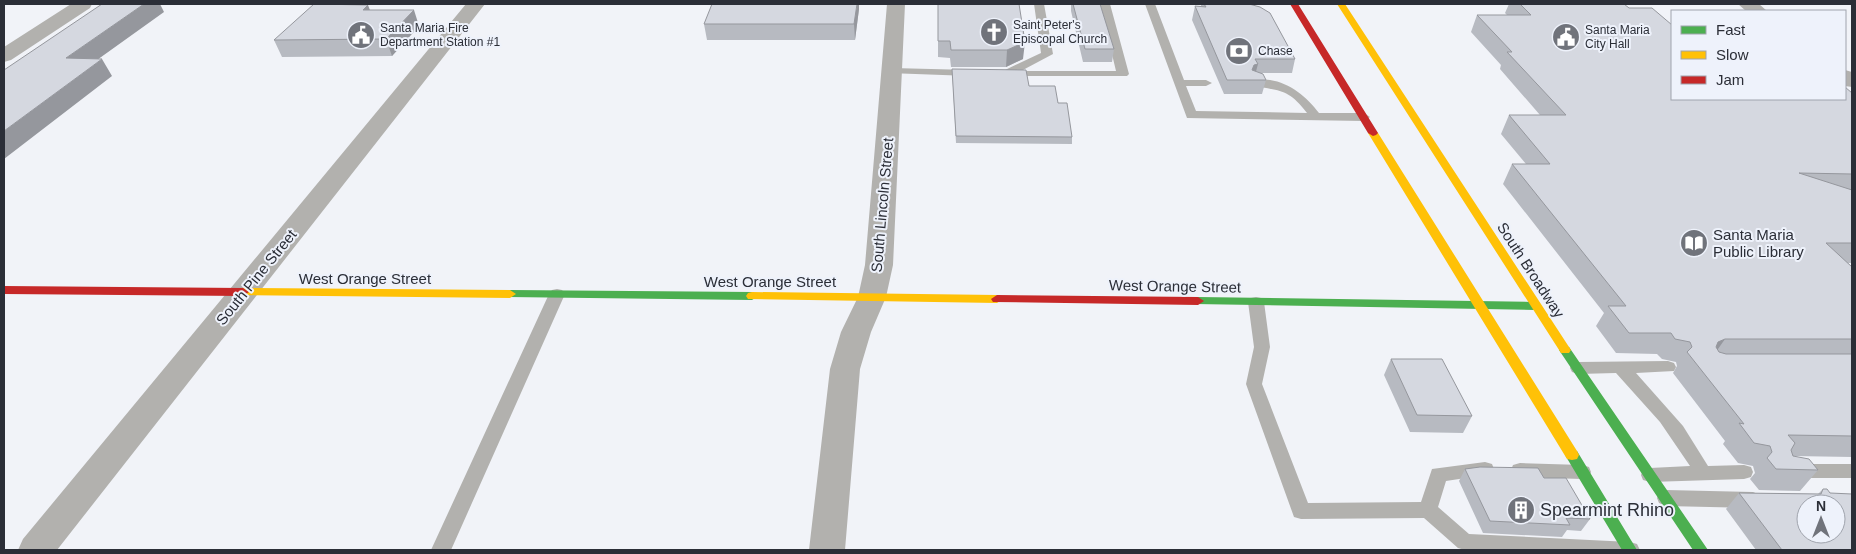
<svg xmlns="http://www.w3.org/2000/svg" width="1856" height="554" viewBox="0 0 1856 554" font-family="Arial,sans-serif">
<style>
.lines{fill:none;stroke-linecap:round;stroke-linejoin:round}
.lane{fill:#b2b1ae;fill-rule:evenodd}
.street{fill:#b2b1ae;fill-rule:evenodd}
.fast{fill:#4caf50;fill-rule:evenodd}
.slow{fill:#ffc107;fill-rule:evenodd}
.jam{fill:#c62828;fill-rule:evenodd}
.wall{fill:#b7bac1}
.shaded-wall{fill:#95979d}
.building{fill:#d5d8e0;stroke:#95979d;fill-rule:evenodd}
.labels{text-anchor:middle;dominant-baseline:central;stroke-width:4;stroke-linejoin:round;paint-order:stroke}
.far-poi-label{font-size:12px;fill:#2b2e37;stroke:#eef2fb;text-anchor:start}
.street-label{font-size:15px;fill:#2b2e37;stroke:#eef2fb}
.poi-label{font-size:15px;fill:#2b2e37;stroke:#eef2fb;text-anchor:start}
.near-poi-label{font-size:18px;fill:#2b2e37;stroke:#eef2fb;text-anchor:start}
</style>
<rect width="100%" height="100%" fill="#f1f3f8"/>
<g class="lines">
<!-- lane -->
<path class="lane" d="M1034 4H1044L1053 54 1021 71H1116L1100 4H1110L1129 74 1127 76H1002L1000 74 1005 70 1041 53Z
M1145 4H1155L1184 80H1206L1212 83 1206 86H1186L1196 111 1307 113C1287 87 1280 92 1252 85L1250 83 1252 81C1279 74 1304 93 1319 113H1364L1370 117 1364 121 1187 118Z
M892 68 970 70 976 73 970 76 888 73 886 71 888 69Z
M557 289 562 290 565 294 451 550H431L549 294 552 290Z
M1256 297 1261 298 1264 302 1270 347 1262 384 1308 503 1421 502 1432 469 1485 462 1492 464 1494 469 1492 474 1446 481 1438 507 1469 534 1630 542 1637 544 1640 550H1465L1458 548 1424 518 1301 519 1294 517 1246 384 1254 347 1248 302 1251 298Z
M1668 361 1674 363 1676 367 1674 371 1636 373 1683 426 1708 466 1744 465 1751 467 1753 472 1751 477 1744 479 1650 482 1643 480 1641 475 1643 470 1650 468 1690 466 1660 422 1616 373 1578 374 1572 372 1570 368 1572 364 1578 362Z
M1520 463 1582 465 1589 467 1591 472 1589 477 1582 479 1520 477 1513 475 1511 470 1513 465Z
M1798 464H1852V478H1798L1791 476 1789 471 1791 466Z
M1666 490 1753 492 1760 495 1762 500 1760 505 1753 508 1666 506 1659 503 1657 498 1659 493Z"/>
<!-- street -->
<path class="street" d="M71 4H92L90 8 11 60 4 62V47Z
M466 4H485L57 550H18L23 539Z
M887 4H905L893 265 886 297 871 332 860 369 845 550H809L830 369 841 332 858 297 865 265Z
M1738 4H1759L1767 11H1746Z
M1845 70 1852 72V87L1845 86Z"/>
<!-- fast -->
<path class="fast" d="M510 290 752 292 758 296 752 300 506 297 504 294 506 291Z
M1198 297 1535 302 1541 306 1535 310 1194 304 1192 301Z
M1565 346 1569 347 1708 550H1693L1561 353 1559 350 1561 347Z
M1572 450 1577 451 1637 550H1622L1565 455 1567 451Z"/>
<!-- slow -->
<path class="slow" d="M1337 4H1345L1569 347 1571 350 1569 353H1561Z
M1373 130 1378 133 1577 451 1579 455 1577 459 1572 460 1567 459 1368 133Z
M243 288 510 290 516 294 510 298 239 295 237 292 239 289Z
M752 292 997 295 1003 299 997 303 748 299 746 296 748 293Z"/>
<!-- jam -->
<path class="jam" d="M1290 4H1298L1378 133 1376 135 1373 136 1368 133Z
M4 286 243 288 249 292 243 296 4 294Z
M997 295 1198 297 1204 301 1198 305 993 302 991 299Z"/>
</g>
<!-- wall -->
<path class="wall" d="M938 4 1023 59 1006 67H951L950 58 938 57Z
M1071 4H1100L1114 49 1112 62H1083L1071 11Z
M1201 4H1249L1295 59 1292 73H1261L1266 80 1262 94H1224L1192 20 1195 6H1201Z
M1509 4H1624L1672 99 1852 93V263H1848L1852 267V457L1793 456 1818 470 1800 491 1759 490 1750 479 1755 473 1753 466 1738 463 1723 444 1725 441 1673 373 1677 366 1676 362 1662 359 1657 354 1616 353 1596 326 1604 313 1503 184 1512 164H1526L1501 134 1509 115H1540L1500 69 1501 65 1471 32 1477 15H1507L1505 13Z
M859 9 855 40H707L704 24Z
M370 10 419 26 392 56 282 57 274 40Z
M952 69 1029 86 1058 103 1072 137V144L956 143Z
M1391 359 1472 416 1463 433 1410 432 1384 375Z
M1465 469 1544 478 1590 519 1581 531 1567 530 1562 537 1483 533 1459 481Z
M1823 489 1830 493 1852 550H1756L1726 509 1739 493 1818 494Z"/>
<!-- shaded-wall -->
<path class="shaded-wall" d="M144 4H160L164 12 76 75 66 58Z
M857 4H859V9L855 40 854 24Z
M368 5 374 21 363 10Z
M414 10 419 26 392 56 386 39Z
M1025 42 1023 59 1006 67 1007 50Z
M102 59 112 76 4 159V131Z
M1258 64 1254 79 1252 70 1254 65Z
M1725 339 1711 359 1718 342Z"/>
<!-- building -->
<path class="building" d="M102 4H144L66 58 102 59 4 131V70Z
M314 4 368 5 363 10H414L386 39 274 40Z
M712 4H857L854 24H704Z
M938 4H1019L1025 42 1007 50H951L950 41H938Z
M1073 4H1100L1114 49H1085Z
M1204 4H1249L1260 7 1270 13 1295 59H1255L1258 64 1254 65 1252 70 1263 74 1266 80H1227L1195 6 1206 7Z
M1520 4H1624L1629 8H1652L1672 25V99H1845V87L1852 93V174L1799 173 1852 190V243H1826L1852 267V339H1725L1718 342 1716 347 1719 352 1726 354H1852V436L1788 435 1795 443 1791 450 1793 456 1809 459 1818 470 1776 469 1767 458 1772 452 1770 446 1754 443 1739 423 1744 424 1687 352 1692 347 1690 342 1675 339 1671 333H1629L1608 306H1626L1512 164H1550L1509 115H1566L1507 52H1512L1477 15H1531Z
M952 69 1026 70 1029 86H1055L1058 103H1067L1072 137 956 136Z
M1391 359H1442L1472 416 1417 415Z
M1480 467 1538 468 1544 478H1566L1590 519 1566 518 1570 525 1490 521 1465 469Z
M1823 489H1827L1830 493 1852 494V550H1782L1739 493 1821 494ZM1806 504H1836V534H1806Z"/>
<!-- icons -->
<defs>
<g id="church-disc" transform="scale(1.4375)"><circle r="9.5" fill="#70737b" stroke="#eef2fb"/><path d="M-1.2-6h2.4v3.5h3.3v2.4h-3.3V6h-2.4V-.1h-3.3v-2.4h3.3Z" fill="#fff"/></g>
<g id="civic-disc" transform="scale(1.4375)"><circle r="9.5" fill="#70737b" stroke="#eef2fb"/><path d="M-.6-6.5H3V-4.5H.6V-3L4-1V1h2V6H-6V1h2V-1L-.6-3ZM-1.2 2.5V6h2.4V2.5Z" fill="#fff"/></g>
<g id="bank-disc" transform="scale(1.4375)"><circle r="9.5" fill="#70737b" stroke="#eef2fb"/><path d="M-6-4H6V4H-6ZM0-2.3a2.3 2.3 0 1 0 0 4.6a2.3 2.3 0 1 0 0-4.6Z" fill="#fff"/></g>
<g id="library-disc" transform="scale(1.4375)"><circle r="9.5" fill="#70737b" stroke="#eef2fb"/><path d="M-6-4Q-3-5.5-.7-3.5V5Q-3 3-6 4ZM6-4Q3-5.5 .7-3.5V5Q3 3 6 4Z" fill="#fff"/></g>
<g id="building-disc" transform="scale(1.4375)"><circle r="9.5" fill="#70737b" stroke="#eef2fb"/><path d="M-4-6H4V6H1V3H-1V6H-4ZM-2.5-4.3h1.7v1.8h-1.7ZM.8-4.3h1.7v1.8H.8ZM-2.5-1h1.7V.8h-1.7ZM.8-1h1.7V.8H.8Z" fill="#fff"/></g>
</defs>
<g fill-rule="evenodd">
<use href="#church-disc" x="994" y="32"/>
<use href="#civic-disc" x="361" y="35"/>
<use href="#civic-disc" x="1566" y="37"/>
<use href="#bank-disc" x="1239" y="51"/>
<use href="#library-disc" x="1694" y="243"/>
<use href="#building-disc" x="1521" y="510"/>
</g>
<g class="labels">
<!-- far-poi labels -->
<g class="far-poi-label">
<text x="1013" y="25">Saint Peter's<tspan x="1013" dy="14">Episcopal Church</tspan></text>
<text x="380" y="28">Santa Maria Fire<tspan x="380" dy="14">Department Station #1</tspan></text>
<text x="1585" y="30">Santa Maria<tspan x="1585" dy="14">City Hall</tspan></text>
<text x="1258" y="51">Chase</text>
</g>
<!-- street labels -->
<g class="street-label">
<text transform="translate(882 205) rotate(-85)">South Lincoln Street</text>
<text transform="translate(1531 270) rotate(57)">South Broadway</text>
<text transform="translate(256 277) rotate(-51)">South Pine Street</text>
<text x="365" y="278">West Orange Street</text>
<text x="770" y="281">West Orange Street</text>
<text transform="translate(1175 286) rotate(1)">West Orange Street</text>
</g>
<!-- poi labels -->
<g class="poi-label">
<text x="1713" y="234">Santa Maria<tspan x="1713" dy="17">Public Library</tspan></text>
</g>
<!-- near-poi labels -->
<g class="near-poi-label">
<text x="1540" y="510">Spearmint Rhino</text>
</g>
</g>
<!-- border -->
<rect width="1856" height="554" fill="none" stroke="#2b2e37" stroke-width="10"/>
<!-- legend -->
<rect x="1671" y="10" width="175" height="90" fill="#eef2fb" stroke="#a0a4ad"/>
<rect x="1681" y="26" width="25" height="8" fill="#4caf50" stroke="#a0a4ad"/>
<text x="1716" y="35" font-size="15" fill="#2b2e37">Fast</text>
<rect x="1681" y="51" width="25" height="8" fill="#ffc107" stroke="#a0a4ad"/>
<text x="1716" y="60" font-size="15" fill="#2b2e37">Slow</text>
<rect x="1681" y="76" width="25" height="8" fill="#c62828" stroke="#a0a4ad"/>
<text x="1716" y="85" font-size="15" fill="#2b2e37">Jam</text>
<!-- north arrow -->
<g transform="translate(1821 519)"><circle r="24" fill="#eef2fb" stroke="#a0a4ad"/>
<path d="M0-4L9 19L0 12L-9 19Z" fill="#70737b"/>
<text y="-8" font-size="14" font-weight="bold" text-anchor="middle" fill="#2b2e37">N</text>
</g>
</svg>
